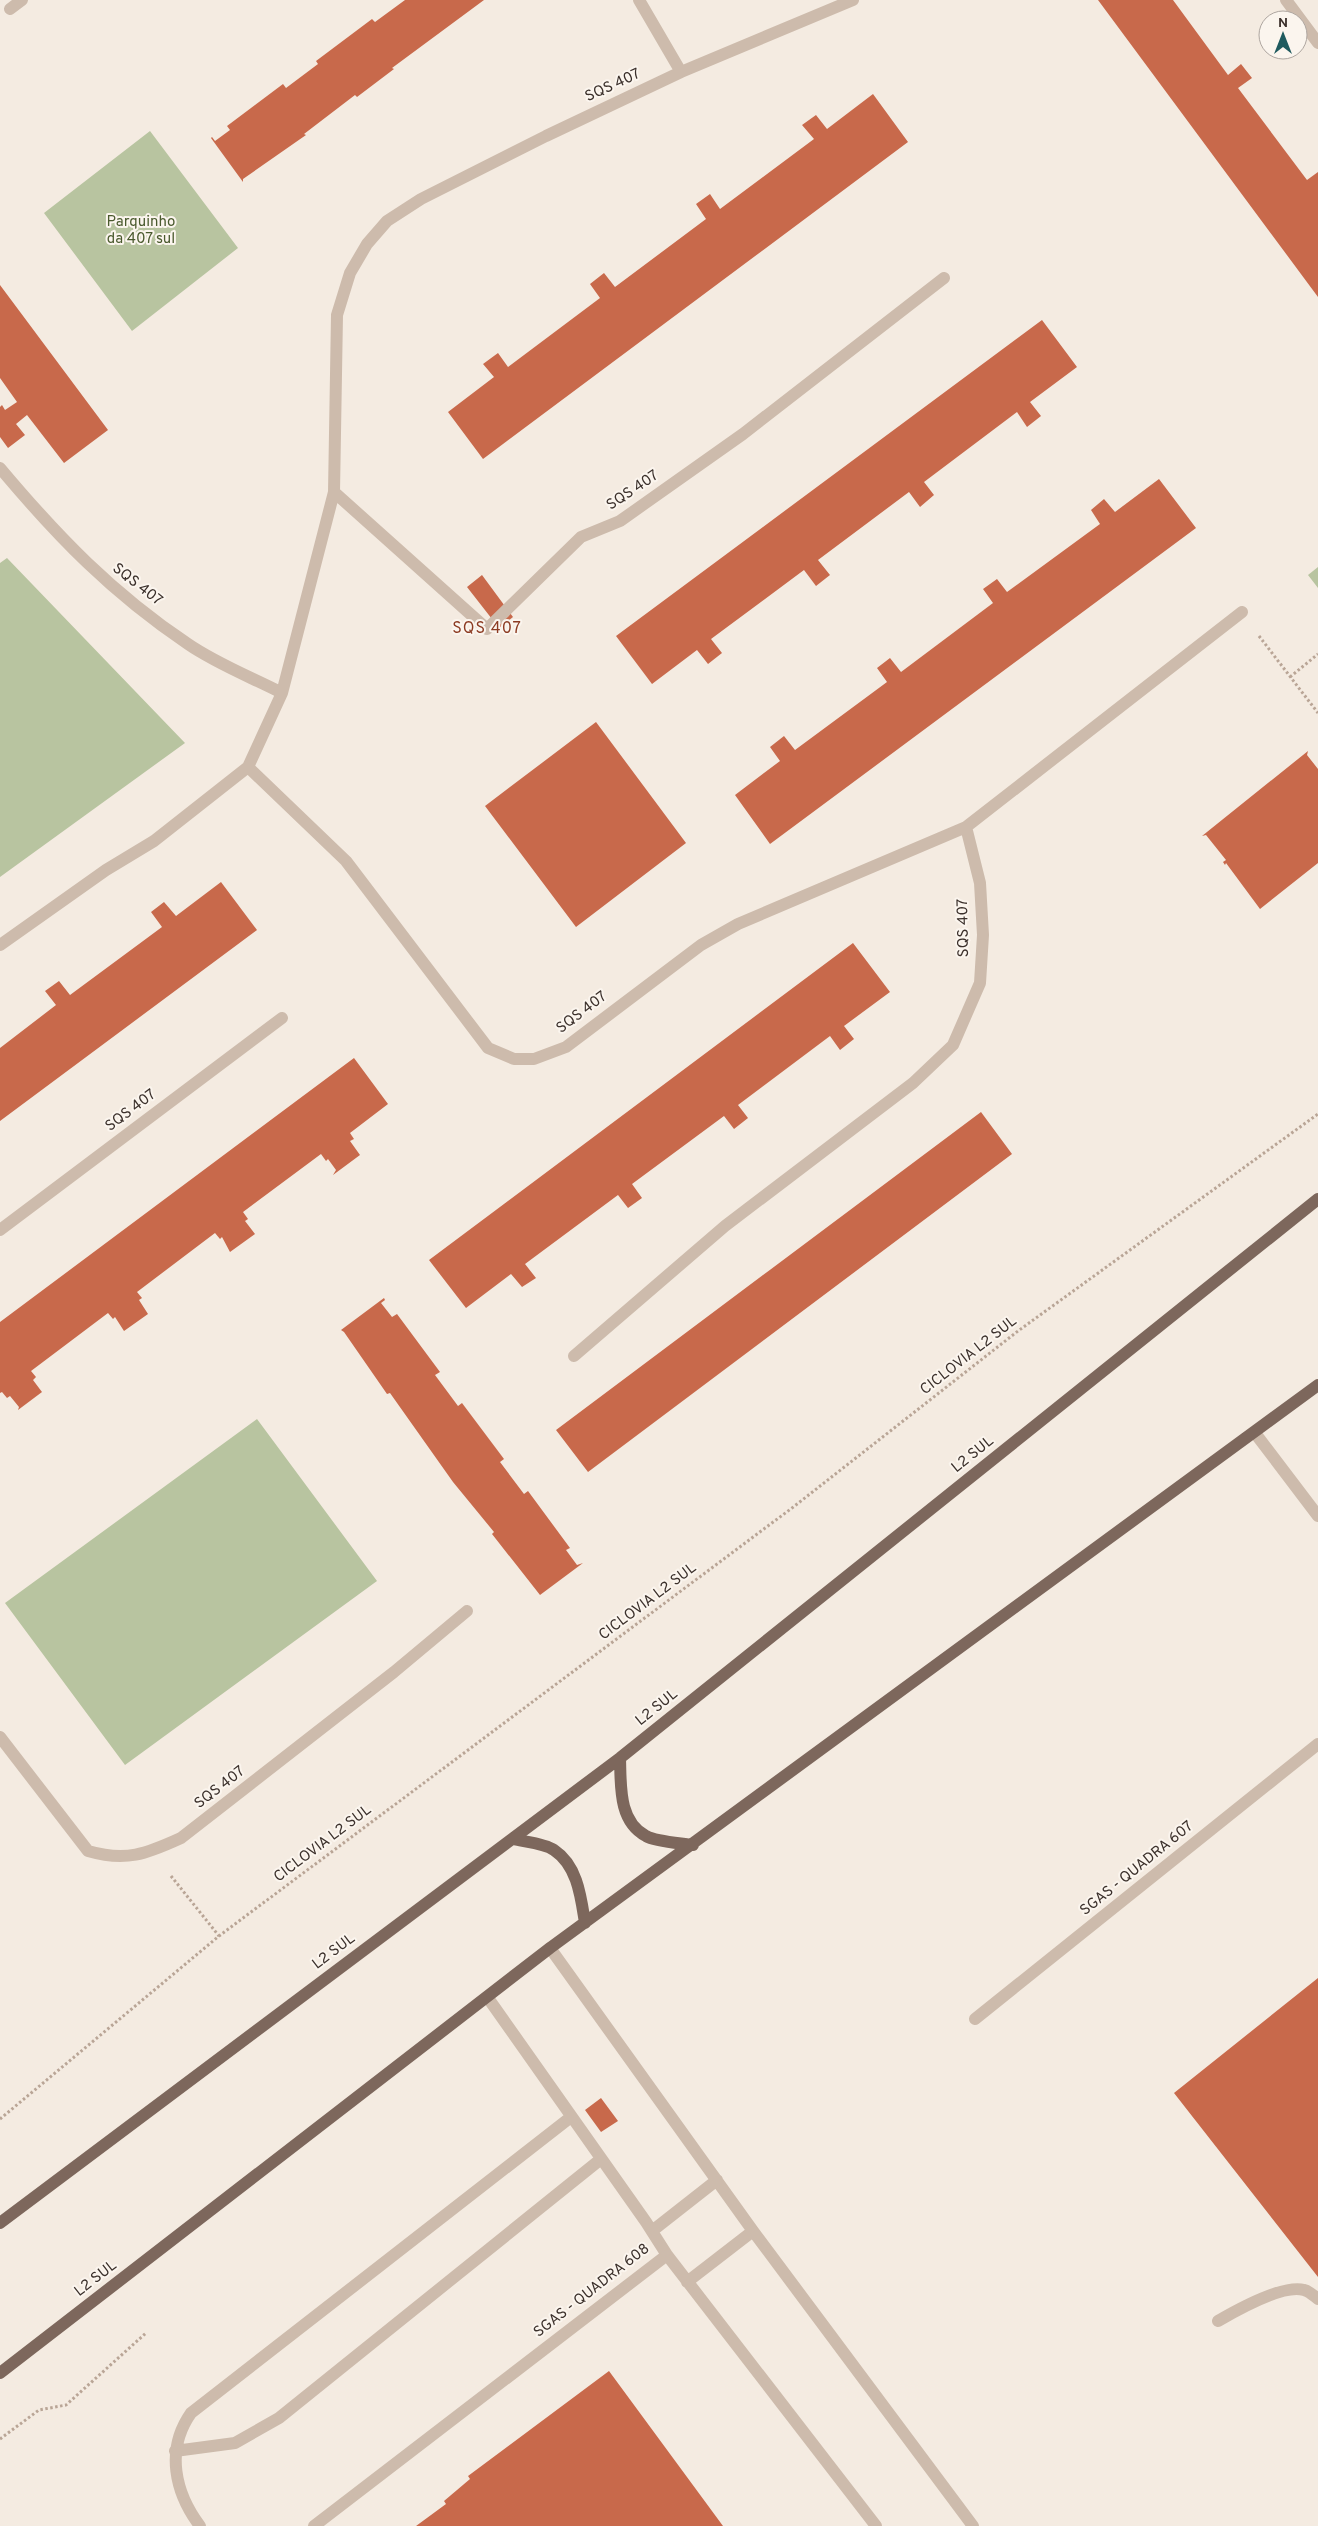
<svg xmlns="http://www.w3.org/2000/svg" width="1318" height="2526" viewBox="0 0 1318 2526" font-family="Overpass,sans-serif">
<style>
.green{fill:#b8c4a0}
.building{fill:#c8694b}
.lines{fill:none;stroke-linecap:round;stroke-linejoin:round}
.path{stroke:#b9a596;stroke-width:3;stroke-dasharray:2.5 2.5;stroke-linecap:butt}
.service{stroke:#cdbbac;stroke-width:12}
.minor{stroke:#cdbbac;stroke-width:12}
.primary{stroke:#7d675c;stroke-width:12}
.labels{text-anchor:middle;dominant-baseline:central;stroke-width:4;stroke-linejoin:round;paint-order:stroke}
.street-label{font-size:15px;fill:#3b302b;stroke:#fbf5ee}
.park-label{font-size:15px;fill:#4a5a2e;stroke:#fbf5ee}
.neighbourhood-label{font-size:16px;letter-spacing:1px;fill:#8c3b22;stroke:#fbf5ee}
</style>
<rect width="100%" height="100%" fill="#f4ebe1"/>
<!-- green -->
<path class="green" d="M150 131 238 248 132 331 44 213Z
M7 558 185 743 0 877V563Z
M1318 567V588L1308 575Z
M257 1419 377 1581 125 1765 5 1603Z"/>
<!-- building -->
<path class="building" d="M405 0H484L392 68 394 69 357 97 355 95 304 134 306 135 243 179V182L211 138 212 137 215 141 230 130 227 126 283 84 286 88 318 64 316 61 372 19 375 22Z
M1098 0H1173L1228 75 1241 64 1252 78 1238 88 1307 180 1318 172V297Z
M873 94 908 142 483 459 448 412 494 377 483 364 498 353 508 367 600 298 590 284 604 273 615 287 706 219 696 204 710 194 720 209 814 139 802 125 816 115 827 129Z
M0 285 108 430 64 463 27 415 16 424 25 435 8 448 0 437V407L2 405 5 410 17 402 0 378Z
M1042 320 1077 367 1030 402 1041 416 1027 427 1017 412 924 482 934 495 920 507 909 492 818 560 830 575 816 586 804 570 711 639 722 653 708 664 697 650 652 684 616 636Z
M1159 479 1196 528 770 844 735 795 780 761 770 747 784 736 795 750 887 682 877 668 890 658 901 672 993 603 983 589 997 579 1007 592 1100 524 1091 510 1104 499 1115 512Z
M482 575 513 617 499 628 467 587Z
M596 722 686 843 576 927 485 806Z
M1308 751 1307 755 1318 769V863L1260 909 1226 863 1225 865 1223 862 1226 860 1206 835 1202 836Z
M221 882 257 930 0 1121V1048L56 1005 45 991 59 981 70 995 162 927 151 912 164 902 176 916Z
M853 943 890 992 844 1026 854 1039 840 1050 830 1036 738 1105 748 1118 734 1129 724 1116 632 1184 642 1198 628 1208 618 1195 525 1264 536 1278 522 1287 511 1274 466 1308 429 1260Z
M354 1058 388 1104 350 1133 354 1139 350 1141 360 1155 333 1175 336 1170 328 1159 326 1161 321 1154 243 1212 248 1219 245 1221 255 1234 230 1252 222 1237 220 1239 215 1233 137 1292 142 1298 139 1300 148 1314 124 1331 115 1317 113 1319 108 1313 31 1371 36 1377 33 1380 42 1392 18 1410 19 1407 10 1396 7 1398 2 1392 0 1393V1322Z
M981 1112 1012 1154 588 1472 556 1430Z
M384 1298 385 1300 381 1303 392 1317 397 1314 440 1372 435 1375 458 1406 462 1403 504 1459 500 1462 524 1494 528 1491 570 1548 566 1550 577 1565 583 1563 540 1595 492 1534 494 1532 453 1482 390 1393 387 1394 344 1332 341 1330Z
M1318 1978V2277L1174 2093Z
M601 2098 618 2121 601 2132 585 2110Z
M609 2371 723 2526H416L446 2504 444 2501 470 2479 468 2476Z"/>
<g class="lines">
<!-- path -->
<path class="path" d="M1259 636 1318 713
M1290 677 1318 654
M171 1876 219 1936
M0 2119 219 1936 792 1508 1018 1331 1318 1114
M0 2439 39 2410 66 2405 146 2333"/>
<!-- service -->
<path class="service" d="M1255 1433 1318 1516
M550 1948 753 2231 973 2526
M488 1998 646 2222 667 2255 876 2526
M975 2019 1318 1744
M652 2231 717 2180
M687 2282 753 2231
M1218 2321C1237 2310 1283 2284 1304 2290 1309 2291 1314 2296 1318 2299
M175 2451 235 2443 279 2418 601 2159
M200 2526C175 2493 165 2450 191 2413L571 2117
M314 2526 667 2255"/>
<!-- minor -->
<path class="minor" d="M639 0 681 72
M1286 0 1318 43
M10 9 22 0
M0 468C58 537 112 593 188 644 217 664 251 677 282 693
M334 492 487 629 581 537 620 521 743 434 944 278
M248 767 346 861 488 1048 514 1059H534L566 1047 701 945 738 924 966 827 1242 612
M0 945 106 870 154 841 248 767 282 693 334 492 337 315 350 273 367 244 387 221 421 199 546 136 681 72 853 0
M0 1230 282 1018
M574 1356 725 1226 913 1083 953 1045 980 983 983 935 980 883 966 827
M0 1737 88 1851C126 1862 146 1854 181 1838L394 1672 467 1611"/>
<!-- primary -->
<path class="primary" d="M620 1758C621 1785 618 1821 646 1836 656 1842 681 1843 693 1845
M513 1839C525 1842 544 1843 554 1850 578 1866 581 1898 585 1923
M0 2223 620 1758 1318 1199
M0 2373 550 1948 1318 1385"/>
</g>
<g class="labels">
<!-- street labels -->
<g class="street-label">
<text transform="translate(613 86) rotate(-25)">SQS 407</text>
<text transform="translate(633 491) rotate(-34)">SQS 407</text>
<text transform="translate(137 585) rotate(38)">SQS 407</text>
<text transform="translate(964 928) rotate(-91)">SQS 407</text>
<text transform="translate(582 1013) rotate(-37)">SQS 407</text>
<text transform="translate(131 1111) rotate(-37)">SQS 407</text>
<text transform="translate(969 1356) rotate(-38)">CICLOVIA L2 SUL</text>
<text transform="translate(973 1455) rotate(-39)">L2 SUL</text>
<text transform="translate(648 1602) rotate(-37)">CICLOVIA L2 SUL</text>
<text transform="translate(657 1708) rotate(-39)">L2 SUL</text>
<text transform="translate(220 1788) rotate(-38)">SQS 407</text>
<text transform="translate(323 1844) rotate(-37)">CICLOVIA L2 SUL</text>
<text transform="translate(1137 1869) rotate(-39)">SGAS - QUADRA 607</text>
<text transform="translate(334 1952) rotate(-37)">L2 SUL</text>
<text transform="translate(96 2279) rotate(-38)">L2 SUL</text>
<text transform="translate(592 2291) rotate(-38)">SGAS - QUADRA 608</text>
</g>
<!-- park labels -->
<g class="park-label">
<text x="141" y="222">Parquinho<tspan x="141" dy="17">da 407 sul</tspan></text>
</g>
<!-- neighbourhood labels -->
<g class="neighbourhood-label">
<text x="487" y="629">SQS 407</text>
</g>
</g>
<!-- north arrow -->
<g transform="translate(1283 35)"><circle r="24" fill="#fbf5ee" stroke="#aea6a0"/>
<path d="M0-4L9 19L0 12L-9 19Z" fill="#1f5a5e"/>
<text y="-8" font-size="14" font-weight="bold" text-anchor="middle" fill="#3b302b">N</text>
</g>
</svg>
